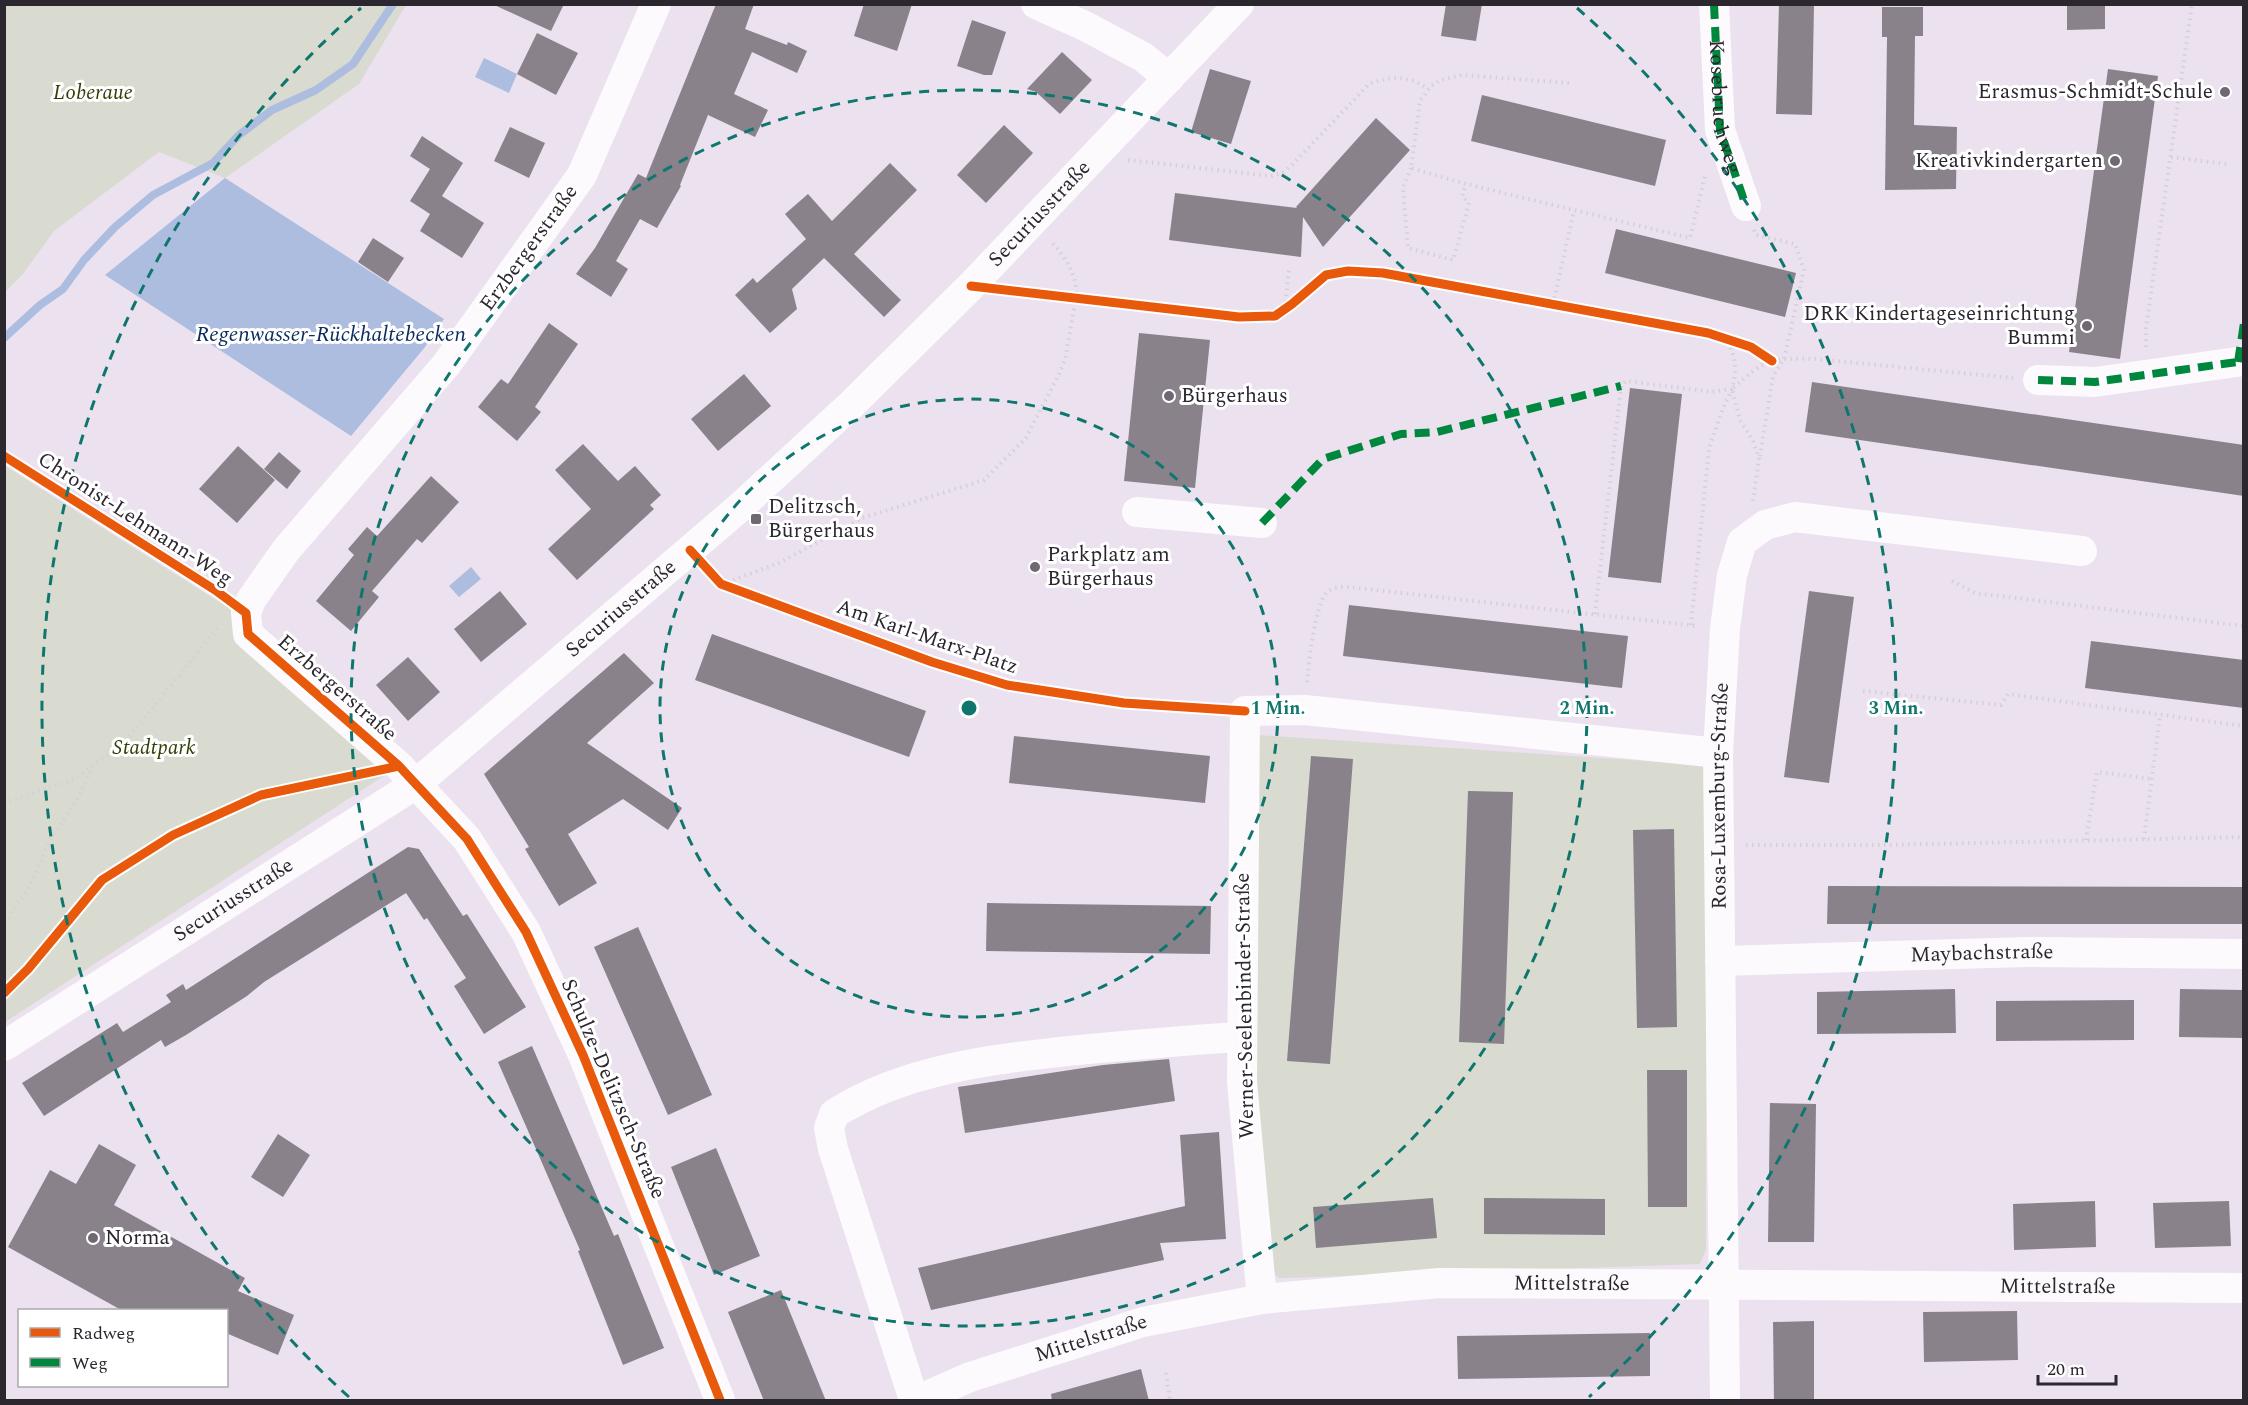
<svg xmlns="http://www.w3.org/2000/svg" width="2248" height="1405" viewBox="0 0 2248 1405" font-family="Spectral,serif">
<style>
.green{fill:#d9dbd1}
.water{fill:#adbde0}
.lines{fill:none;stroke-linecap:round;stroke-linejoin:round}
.stream{stroke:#adbde0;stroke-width:8}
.building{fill:#89828b}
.path{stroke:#d4d1d6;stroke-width:4;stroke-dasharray:1.5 4.5;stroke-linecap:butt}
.minor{stroke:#fcfafd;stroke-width:30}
.quiet{stroke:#00873e;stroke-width:8;stroke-dasharray:15 8;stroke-linecap:butt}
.cycleway-casing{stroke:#fff;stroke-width:13}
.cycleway{stroke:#e8590c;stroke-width:9}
.ring{fill:none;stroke:#0f766e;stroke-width:3;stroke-dasharray:10 8}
.poi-dot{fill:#6f6772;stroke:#fff;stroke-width:2}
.labels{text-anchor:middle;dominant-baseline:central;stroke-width:6;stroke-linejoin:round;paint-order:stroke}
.poi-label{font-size:21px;fill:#2c262f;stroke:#fff;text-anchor:start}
.park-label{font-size:21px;font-style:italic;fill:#303f06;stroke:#fff}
.street-label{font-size:21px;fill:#2c262f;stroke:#fff}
.water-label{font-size:22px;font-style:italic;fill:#0d2c60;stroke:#fff}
.centre{fill:#0f766e;stroke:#fff;stroke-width:3}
.ring-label{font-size:18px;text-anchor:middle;font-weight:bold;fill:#0f766e;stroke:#fff;stroke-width:6;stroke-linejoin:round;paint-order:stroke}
</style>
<rect width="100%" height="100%" fill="#ebe1ef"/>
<!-- green -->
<path class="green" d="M5 4H406V5L359 84 225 178 159 152 54 231 23 274 5 292Z
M5 466 216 600 246 613 399 766 5 1022Z
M1258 735 1706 765V1249L1700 1264 1286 1278H1279L1274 1274 1256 1076Z"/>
<!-- water -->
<path class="water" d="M484 58 517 74 509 93 475 77Z
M225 178 444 319 425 347 351 436 105 275Z
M471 567 481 579 459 597 449 586Z"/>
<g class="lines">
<!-- stream -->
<path class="stream" d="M4 338 40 305 63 289 84 260 115 227 153 195 213 163 239 135 272 110 316 90 353 64 393 4"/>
</g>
<!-- building -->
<path class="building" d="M492 4H564L551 31Z
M716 4H754L745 29 787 45 788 42 807 51 797 73 752 52 734 94 768 110 755 137 708 115 680 185 681 186 657 228 640 219 616 261 628 269 611 297 576 274 595 248 638 174 646 178Z
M864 4H912L897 51 854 36Z
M1446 4H1482L1476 41 1441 36Z
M1779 4H1814L1812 115 1776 114Z
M2067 4H2105V29L2067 30Z
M1882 7H1923V36H1915L1914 125 1957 127 1956 189 1885 190 1887 37H1882Z
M972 20 1006 32 992 75H984L957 66Z
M537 33 578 53 556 95 517 74Z
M1062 52 1092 80 1060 114 1036 92 1027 89Z
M1210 69 1251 81 1231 144 1191 132Z
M2108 69 2158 76 2120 359 2069 352Z
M1482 95 1666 140 1655 186 1471 141Z
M1376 118 1410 150 1323 247 1303 217 1301 257 1169 240 1175 193 1297 208 1296 207Z
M1004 125 1033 153 986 203 957 175Z
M510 127 545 143 529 178 494 161Z
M422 136 463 163 442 196 484 223 462 258 420 231 430 214 410 201 430 169 410 156Z
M890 163 917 190 854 254 901 300 884 317 824 258 792 289 797 309 770 333 735 295 753 278 757 283 806 239 785 214 808 194 832 221Z
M1616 229 1796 273 1785 317 1605 273Z
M373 238 404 258 388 282 358 262Z
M549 323 578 344 535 407 541 412 517 441 478 407 501 379 508 384Z
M1139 333 1210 340 1195 488 1124 481Z
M744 374 771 406 718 451 691 419Z
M1812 382 2244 445V496L1805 432Z
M1630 388 1682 394 1661 583 1608 577Z
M583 444 618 481 635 466 661 495 650 505 654 509 577 580 548 549 591 509 555 470Z
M238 446 275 480 237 523 199 489Z
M279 452 301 471 287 489 264 469Z
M431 476 459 502 422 543 417 539 372 591 379 597 351 631 316 601 354 555 348 549 367 527 377 536Z
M500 591 527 624 481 662 454 629Z
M1809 591 1854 597 1829 783 1784 777Z
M1349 605 1628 636 1622 688 1343 656Z
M712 634 926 711 909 757 695 680Z
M2091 641 2244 660V708L2085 688Z
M624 653 654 683 587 743 682 808 668 830 623 799 568 834 597 883 559 906 525 849 529 847 484 774Z
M408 657 440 692 408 721 376 685Z
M1014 736 1210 756 1205 803 1009 783Z
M1311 756 1353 759 1330 1064 1287 1061Z
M1468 791 1513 792 1504 1044 1459 1042Z
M1674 829 1677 1027 1637 1028 1633 830Z
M408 847 419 849 463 916 467 914 526 1007 484 1034 454 986 466 978 427 918 424 920 406 893 264 982 247 996 186 1035 165 1047 161 1040 44 1116 22 1083 117 1023 123 1032 171 1002 166 995 183 984 186 990Z
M1828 886 2244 887V924H1827Z
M987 903 1211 906 1210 954 986 951Z
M638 927 712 1095 668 1115 594 947Z
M1955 989 1956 1033 1817 1034V992Z
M2180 989 2244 990V1038L2179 1037Z
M2134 1000V1040L1996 1041V1001Z
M532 1046 614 1236 618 1234 664 1348 623 1365 578 1251 580 1250 498 1062Z
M1169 1059 1175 1101 965 1133 958 1087 1103 1065Z
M1647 1070H1687V1207H1648Z
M1770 1103 1816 1104 1814 1242H1768Z
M1219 1132 1226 1239 1160 1243 1164 1260 931 1310 918 1268 1185 1206 1180 1135Z
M278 1134 310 1155 283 1197 251 1177Z
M99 1144 136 1165 114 1205 245 1278 238 1291 294 1315 278 1355 226 1333V1311H123L8 1247 50 1170 76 1184Z
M716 1148 760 1256 714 1275 671 1167Z
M1433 1198 1437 1238 1316 1248 1313 1207Z
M1484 1198 1605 1199V1235L1484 1234Z
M2095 1201 2096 1247 2014 1250 2013 1204Z
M2229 1201 2231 1246 2155 1248 2153 1203Z
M781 1290 826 1401H764L728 1312Z
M2017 1311 2018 1360 1924 1362 1923 1312Z
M1814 1321V1401H1774L1773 1322Z
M1650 1333V1376L1458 1379 1457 1336Z
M1141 1369 1149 1401H1052L1051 1394Z"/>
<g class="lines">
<!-- path -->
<path class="path" d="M1569 83 1462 75 1441 80 1431 86 1420 101 1411 168 1466 184 1690 238 1705 176
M2171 157 2227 164
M1128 160 1271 176 1282 173 1290 167 1369 84C1390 76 1409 75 1428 89
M1411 168 1403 188 1408 248 1453 260 1469 203 1462 196 1466 184
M1754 230 1756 235 1795 244 1804 270 1784 359 1773 376 1760 456
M1005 290 1239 317 1275 316 1292 304 1326 275 1348 271 1383 273 1708 333 1751 347 1772 361
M1553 304 1574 211
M1285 308 1289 269
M2146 347V328L2192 4
M1753 501 1759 459 1753 441 1740 420 1732 389C1766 358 1771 358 1816 359L2013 378
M708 569 721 584 932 662 1007 685 1124 703 1217 709
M1952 581 1975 593 2244 626
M722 584 779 563 862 518 984 480 1026 438 1059 374 1065 360 1076 298C1078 276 1066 257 1051 242
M1595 614 1621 386 1626 381 1711 392 1732 389C1737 369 1736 357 1726 338
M1691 625 1709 448 1723 408 1732 390
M1307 682C1308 665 1316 604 1326 593 1333 587 1341 587 1349 587L1697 626
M1863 691 2001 705 2008 694 2244 726
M4 803 74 779 125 742 220 625
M2144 839 2160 715
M2086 840 2097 772 2152 779
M1746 845H1886L2244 837
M4 923 28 889 50 840 79 797 92 767
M1166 1373 1170 1400"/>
<!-- minor -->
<g class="minor">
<path d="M656 4 582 175 446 365 286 550 251 600 246 613 248 634 399 766 467 839 526 932 583 1055 720 1400"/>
<path d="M1036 4 1085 26 1143 57 1169 78"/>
<path id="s1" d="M1714 4 1720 130 1746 206"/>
<path d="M2038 380 2095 382 2244 361"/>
<path d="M1137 512 1262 523"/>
<path id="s2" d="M1720 961 2026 952 2244 954"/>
<path id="s3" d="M4 1046 416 784 739 508 854 402 971 286 1239 4"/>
<path d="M1262 1299 1242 1082 1245 711 1305 710 1718 753"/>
<path d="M914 1400 833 1149 829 1128 834 1114C905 1068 996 1059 1078 1050 1133 1045 1187 1040 1242 1037"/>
<path id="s4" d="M918 1400 970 1377 1143 1322 1262 1299 1439 1283 2244 1288"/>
<path id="s5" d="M1725 1400 1718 753 1725 629 1732 575 1742 542 1765 525 1795 517 2082 551"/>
</g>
<!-- quiet -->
<path class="quiet" d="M1714 4 1720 130 1746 206
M2238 362 2244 323
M2038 380 2095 382 2244 361
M1262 523 1323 459 1401 434 1437 432 1621 386"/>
<!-- cycleway casing -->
<g class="cycleway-casing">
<path id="cycleway" d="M971 286 1239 317 1275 316 1292 304 1326 275 1348 271 1383 273 1708 333 1751 347 1772 361
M4 456 215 590 246 613 248 634 399 766 467 839 526 932 583 1055 720 1400
M690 550 721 584 932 662 1007 685 1124 703 1245 711
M4 993 28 969 102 880 173 835 261 795 399 766"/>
</g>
<!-- cycleway -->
<use href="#cycleway" class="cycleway"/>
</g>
<!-- distance rings -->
<g class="ring">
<circle cx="969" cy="708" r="309"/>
<circle cx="969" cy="708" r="618"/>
<path d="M349 1397A927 927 0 0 1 361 8M1577 8A927 927 0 0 1 1589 1397"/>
</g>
<!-- markers -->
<g class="poi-dot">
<circle cx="2225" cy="92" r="6"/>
<circle cx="2115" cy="161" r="6"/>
<circle cx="2087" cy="326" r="6"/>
<circle cx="1169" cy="396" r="6"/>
<rect x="750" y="513" width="12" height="12" rx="3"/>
<circle cx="1035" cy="567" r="6"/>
<circle cx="93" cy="1238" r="6"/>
</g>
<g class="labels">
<!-- poi labels -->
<g class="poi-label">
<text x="2213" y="92" text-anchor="end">Erasmus-Schmidt-Schule</text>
<text x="2103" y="161" text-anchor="end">Kreativkindergarten</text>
<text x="2075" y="314" text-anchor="end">DRK Kindertageseinrichtung<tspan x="2075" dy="24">Bummi</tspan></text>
<text x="1181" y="396">Bürgerhaus</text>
<text x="768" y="507">Delitzsch,<tspan x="768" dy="24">Bürgerhaus</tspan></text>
<text x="1047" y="555">Parkplatz am<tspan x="1047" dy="24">Bürgerhaus</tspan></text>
<text x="105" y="1238">Norma</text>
</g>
<!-- park labels -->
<g class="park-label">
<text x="93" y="93">Loberaue</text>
<text x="154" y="748">Stadtpark</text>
</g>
<!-- street labels -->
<g class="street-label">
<text stroke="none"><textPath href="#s1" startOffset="104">Kosebruchweg</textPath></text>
<text stroke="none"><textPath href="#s3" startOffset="1334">Securiusstraße</textPath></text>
<text transform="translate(529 248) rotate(-54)">Erzbergerstraße</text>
<text transform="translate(135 519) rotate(33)">Chronist-Lehmann-Weg</text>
<text stroke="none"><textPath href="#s3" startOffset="758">Securiusstraße</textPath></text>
<text transform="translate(927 637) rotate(19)">Am Karl-Marx-Platz</text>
<text transform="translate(337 688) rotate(41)">Erzbergerstraße</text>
<text stroke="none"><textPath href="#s5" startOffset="604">Rosa-Luxemburg-Straße</textPath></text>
<text stroke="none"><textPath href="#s3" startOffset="272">Securiusstraße</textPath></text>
<text stroke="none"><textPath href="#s2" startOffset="262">Maybachstraße</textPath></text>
<text transform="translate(1245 1006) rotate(-91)">Werner-Seelenbinder-Straße</text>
<text transform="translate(613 1089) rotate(67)">Schulze-Delitzsch-Straße</text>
<text stroke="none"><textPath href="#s4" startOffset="670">Mittelstraße</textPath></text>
<text stroke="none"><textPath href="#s4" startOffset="1156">Mittelstraße</textPath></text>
<text stroke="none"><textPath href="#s4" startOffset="184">Mittelstraße</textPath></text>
</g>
<!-- water labels -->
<g class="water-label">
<text x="331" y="334">Regenwasser-Rückhaltebecken</text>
</g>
</g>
<circle cx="969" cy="708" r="9" class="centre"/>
<g class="ring-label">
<text x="1278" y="714">1 Min.</text>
<text x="1587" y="714">2 Min.</text>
<text x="1896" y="714">3 Min.</text>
</g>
<!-- border -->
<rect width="2248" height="1405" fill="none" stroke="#2c262f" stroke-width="12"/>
<!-- legend -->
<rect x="18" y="1309" width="210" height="78" fill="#ffffff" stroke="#aba8ac" stroke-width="1.5"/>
<rect x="30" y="1328" width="30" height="9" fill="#e8590c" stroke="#aba8ac" stroke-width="1.5"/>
<text x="72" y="1339" font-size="18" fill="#2c262f">Radweg</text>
<rect x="30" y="1358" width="30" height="9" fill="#00873e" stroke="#aba8ac" stroke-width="1.5"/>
<text x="72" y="1369" font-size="18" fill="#2c262f">Weg</text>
<!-- scale -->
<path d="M2038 1375v9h78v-9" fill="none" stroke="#2c262f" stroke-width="3"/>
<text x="2047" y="1375" font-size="18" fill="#2c262f" stroke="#ffffff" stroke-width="4.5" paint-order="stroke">20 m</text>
</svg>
